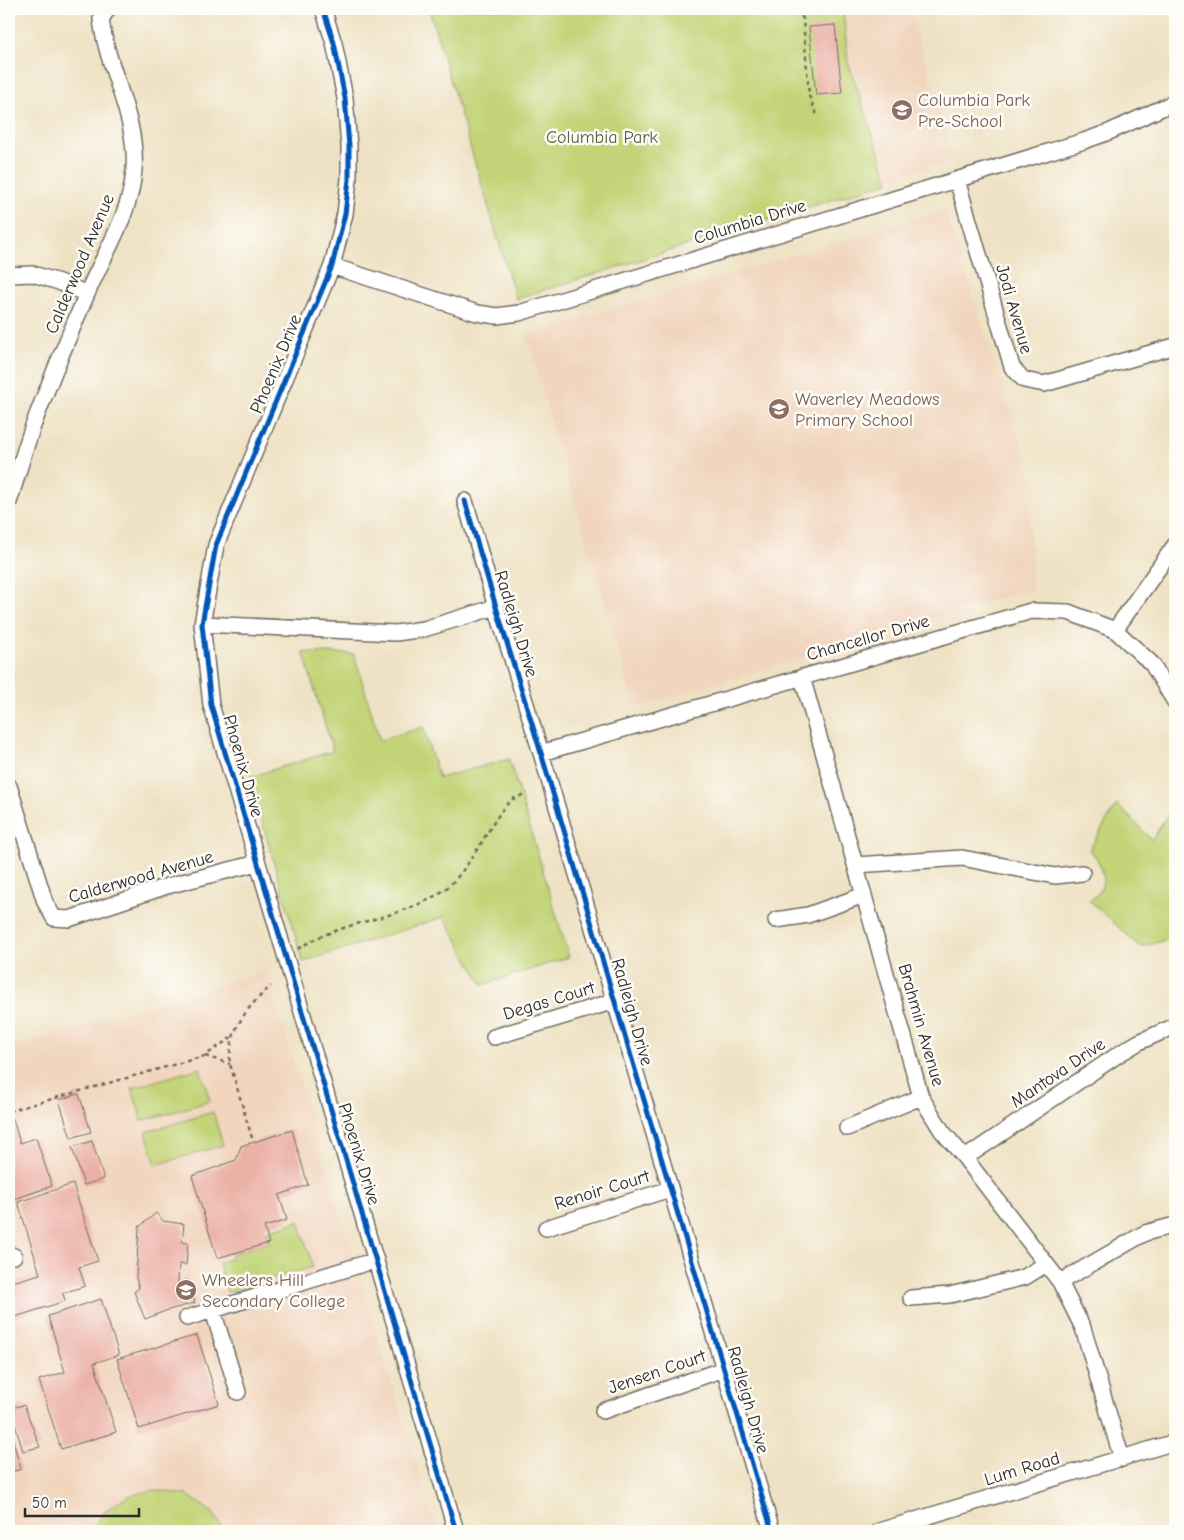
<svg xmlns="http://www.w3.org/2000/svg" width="1184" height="1540" viewBox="0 0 1184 1540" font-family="'Comic Neue',sans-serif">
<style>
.built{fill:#f1d5bd}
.green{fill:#c2d477;stroke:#768051}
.building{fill:#ebb0a6}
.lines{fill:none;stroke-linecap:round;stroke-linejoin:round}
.minor-casing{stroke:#706b61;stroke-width:18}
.path{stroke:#706b61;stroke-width:2.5;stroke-dasharray:4 4;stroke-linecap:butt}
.minor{stroke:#fff;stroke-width:15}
.cycleway-casing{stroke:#fdfcf7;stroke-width:8}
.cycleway{stroke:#0057b8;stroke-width:5}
.labels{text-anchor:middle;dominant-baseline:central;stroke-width:5;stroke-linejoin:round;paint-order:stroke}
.education-label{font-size:18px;fill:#785e54;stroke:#fdfcf7;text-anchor:start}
.park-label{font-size:18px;fill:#585e42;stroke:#fdfcf7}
.street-label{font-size:18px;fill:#2b2b2b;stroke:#fdfcf7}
</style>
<rect width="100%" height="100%" fill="#fdfcf7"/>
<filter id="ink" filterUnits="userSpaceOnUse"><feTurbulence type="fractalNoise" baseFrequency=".02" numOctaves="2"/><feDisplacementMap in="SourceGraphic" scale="10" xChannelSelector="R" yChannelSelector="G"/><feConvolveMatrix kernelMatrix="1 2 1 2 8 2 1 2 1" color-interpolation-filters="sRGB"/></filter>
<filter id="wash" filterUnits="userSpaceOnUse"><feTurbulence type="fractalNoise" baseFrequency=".0096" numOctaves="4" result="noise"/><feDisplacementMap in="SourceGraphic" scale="20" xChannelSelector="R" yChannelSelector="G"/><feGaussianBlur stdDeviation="1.12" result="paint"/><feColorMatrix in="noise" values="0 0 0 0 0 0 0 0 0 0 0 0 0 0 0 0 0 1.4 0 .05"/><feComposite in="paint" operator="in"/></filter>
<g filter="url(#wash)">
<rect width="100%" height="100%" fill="#efe2c4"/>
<!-- built -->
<path class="built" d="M844 9H910L953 159 889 179 848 62Z
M945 210 1034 482 1028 485 1033 591 1020 592 635 708 526 335Z
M266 971 437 1531H9V1048Z"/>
<!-- green -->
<path class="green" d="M429 9H843L848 62 889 182 516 299Z
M303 652 354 654 380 740 423 727 439 778 509 759 569 957 483 985 444 917 303 962 249 777 333 751Z
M1175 802V938L1140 947 1089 900C1092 898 1096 896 1098 893 1109 880 1100 859 1089 850L1117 804 1152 840Z
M200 1068 210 1101 142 1121 132 1088Z
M213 1112 223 1145 156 1165 146 1132Z
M299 1221 313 1267 227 1292 219 1263 232 1258 231 1254 269 1243 266 1232Z
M155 1490 187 1495 213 1513 224 1531H92L105 1511 128 1496Z"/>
<g id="blocks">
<!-- building -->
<path class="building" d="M835 25 842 93 816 95 809 27Z
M79 1094 91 1132 71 1138 59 1100Z
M13 1119 20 1143 36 1138 52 1186 9 1201V1120Z
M292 1130 308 1185 279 1195 287 1220 264 1227 269 1243 217 1258 192 1176 236 1160 241 1146Z
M92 1141 104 1179 84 1185 72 1147Z
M73 1184 98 1261 79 1267 85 1286 63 1293 65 1301 9 1319V1283L40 1274 18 1202Z
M156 1213 163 1221 184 1224 182 1242 188 1243 186 1265 179 1264 178 1283 188 1280 195 1303 168 1310 145 1319 134 1292 139 1288 136 1278 139 1227Z
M101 1299 119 1355 94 1363 116 1432 61 1449 39 1380 65 1372 48 1316Z
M197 1335 219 1404 139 1429 117 1359Z
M24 1405 40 1447 23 1451 10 1408Z
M9 1427 21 1469 9 1473Z"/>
</g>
</g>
<g filter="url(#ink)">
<use href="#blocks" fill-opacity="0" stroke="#706b61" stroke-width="1"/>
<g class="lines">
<!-- minor casing -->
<g class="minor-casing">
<path id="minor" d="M323 9 334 43 345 98 349 146V179L345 214 332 266 216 545 202 624 211 705 456 1531
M957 180 1012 367 1024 380 1044 384 1175 346
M332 266 477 313 497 316 519 313 1084 141 1109 132 1175 102
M9 275 33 274 59 282 87 294
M465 501 496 607 541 753 772 1531
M9 502C17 477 24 451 33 426 49 382 68 339 86 296 103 255 131 215 134 170 138 117 107 70 101 19L108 9
M202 624 396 633 424 629 496 607
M1115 630 1175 545
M802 677 921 1097 942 1131 965 1158 1060 1282 1083 1328 1122 1459
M541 753 1031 611 1068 612 1115 630 1152 664 1175 702
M9 786 45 902 54 918 69 919 167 886 257 863
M856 865 962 858 1055 876 1082 873
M776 920 808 915 864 895
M494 1037 615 1001
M847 1128 921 1097
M965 1158 1119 1054 1139 1042 1175 1026
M546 1228 670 1189
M9 1254 14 1256
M1060 1282 1145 1233 1175 1225
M911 1298 950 1295 1025 1277 1046 1264
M213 1311 238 1392
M187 1318 376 1260
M603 1411 724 1369
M879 1531 1175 1442"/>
</g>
<!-- path -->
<path class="path" d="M798 9 803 19 809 96 817 115
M298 949C342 919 401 921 444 890 467 873 487 830 505 806L513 799 527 793
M205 1056 230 1064
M9 1111 205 1056 233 1036
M252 1138 230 1064C228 1030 247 1007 271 986"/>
<!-- minor -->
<use href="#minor" class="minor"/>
<!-- cycleway casing -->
<g class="cycleway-casing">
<path id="cycleway" d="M323 9 334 43 345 98 349 146V179L345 214 332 266 216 545 202 624 211 705 456 1531
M465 501 496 607 541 753 772 1531"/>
</g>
<!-- cycleway -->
<use href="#cycleway" class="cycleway"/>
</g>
</g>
<!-- icons -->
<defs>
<g id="school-disc" transform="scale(1.125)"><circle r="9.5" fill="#8d6e63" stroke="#fdfcf7"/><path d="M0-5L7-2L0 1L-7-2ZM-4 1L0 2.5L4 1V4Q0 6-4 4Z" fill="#fff"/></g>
</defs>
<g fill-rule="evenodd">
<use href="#school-disc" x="902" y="110"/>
<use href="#school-disc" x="779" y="409"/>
<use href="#school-disc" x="186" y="1290"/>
</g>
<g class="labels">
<!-- education labels -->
<g class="education-label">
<text x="918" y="100">Columbia Park<tspan x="918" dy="21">Pre-School</tspan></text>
<text x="795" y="399">Waverley Meadows<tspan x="795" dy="21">Primary School</tspan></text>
<text x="202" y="1280">Wheelers Hill<tspan x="202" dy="21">Secondary College</tspan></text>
</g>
<!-- park labels -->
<g class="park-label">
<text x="602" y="137">Columbia Park</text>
</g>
<!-- street labels -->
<g class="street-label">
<text transform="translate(750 222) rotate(-17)">Columbia Drive</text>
<text transform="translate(80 264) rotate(-67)">Calderwood Avenue</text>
<text transform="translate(1014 309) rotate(74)">Jodi Avenue</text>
<text transform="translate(276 364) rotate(-67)">Phoenix Drive</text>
<text transform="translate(516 624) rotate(73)">Radleigh Drive</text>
<text transform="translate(868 638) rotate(-16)">Chancellor Drive</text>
<text transform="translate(243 766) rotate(74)">Phoenix Drive</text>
<text transform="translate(141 877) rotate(-16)">Calderwood Avenue</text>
<text transform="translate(549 1001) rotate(-17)">Degas Court</text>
<text transform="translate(632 1012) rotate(74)">Radleigh Drive</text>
<text transform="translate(921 1025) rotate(74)">Brahmin Avenue</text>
<text transform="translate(1058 1073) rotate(-34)">Mantova Drive</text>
<text transform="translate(359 1154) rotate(73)">Phoenix Drive</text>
<text transform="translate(602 1190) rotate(-17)">Renoir Court</text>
<text transform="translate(657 1372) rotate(-19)">Jensen Court</text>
<text transform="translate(748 1400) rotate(74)">Radleigh Drive</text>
<text transform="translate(1022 1469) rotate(-17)">Lum Road</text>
</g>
</g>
<!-- margin -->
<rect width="1184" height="1540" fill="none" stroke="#fdfcf7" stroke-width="30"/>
<!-- scale -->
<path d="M25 1508v8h114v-8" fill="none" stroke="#2b2b2b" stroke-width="2.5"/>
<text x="32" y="1508" font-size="15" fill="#2b2b2b" stroke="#fdfcf7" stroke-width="4" paint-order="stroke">50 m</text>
</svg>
